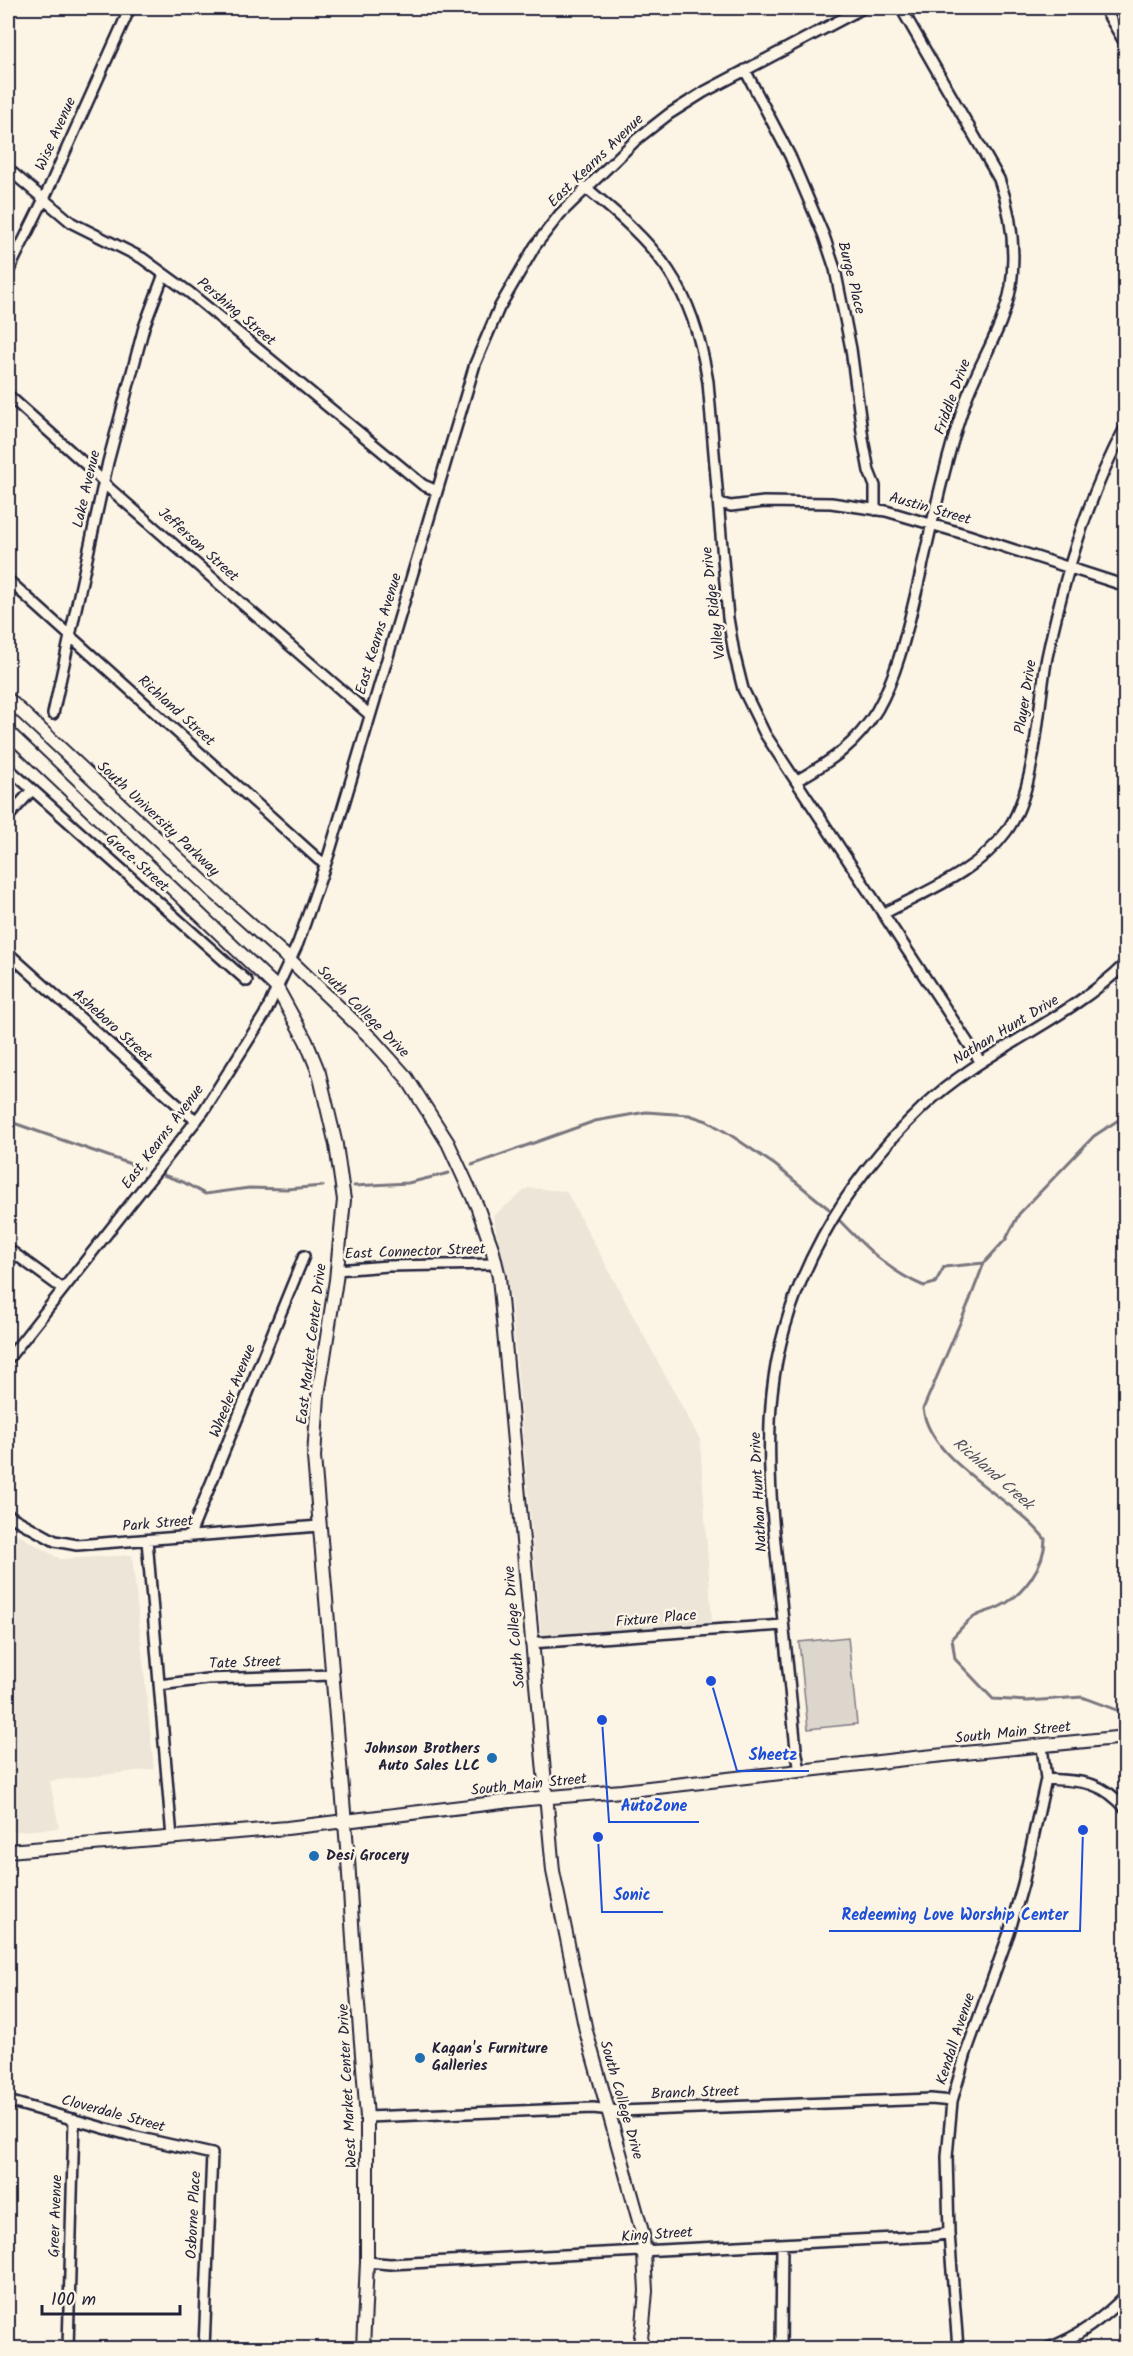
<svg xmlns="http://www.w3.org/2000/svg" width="1133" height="2356" viewBox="0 0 1133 2356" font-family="Kalam,sans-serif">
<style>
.built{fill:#ece5d8}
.green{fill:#dcd6cc;stroke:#7f7c84;stroke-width:1.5}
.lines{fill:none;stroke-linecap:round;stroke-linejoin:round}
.stream{stroke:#78757e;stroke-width:3}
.minor-casing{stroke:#22223b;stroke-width:14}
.major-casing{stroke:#22223b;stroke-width:16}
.minor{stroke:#fcf5e5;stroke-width:9}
.major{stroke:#fcf5e5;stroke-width:12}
.poi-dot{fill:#1f6fb2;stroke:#fcf5e5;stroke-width:2}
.labels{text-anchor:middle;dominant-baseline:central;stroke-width:5;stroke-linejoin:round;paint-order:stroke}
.street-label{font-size:15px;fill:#22223b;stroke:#fcf5e5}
.poi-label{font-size:15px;font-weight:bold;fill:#22223b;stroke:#fcf5e5;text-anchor:start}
.water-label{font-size:16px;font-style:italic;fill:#545362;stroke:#fcf5e5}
.leader{fill:none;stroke:#1d4ed8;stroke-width:2}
.callout-dot{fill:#1d4ed8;stroke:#fcf5e5;stroke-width:2}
.callout-label{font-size:16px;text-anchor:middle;font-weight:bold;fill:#1d4ed8;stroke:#fcf5e5;stroke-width:5;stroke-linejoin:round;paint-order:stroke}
</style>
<rect width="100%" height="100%" fill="#fcf5e5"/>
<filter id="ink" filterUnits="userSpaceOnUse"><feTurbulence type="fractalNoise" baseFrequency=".0167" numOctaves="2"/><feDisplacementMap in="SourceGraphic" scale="12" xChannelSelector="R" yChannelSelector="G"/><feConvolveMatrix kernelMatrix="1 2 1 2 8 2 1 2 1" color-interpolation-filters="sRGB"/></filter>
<g filter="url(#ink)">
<!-- built -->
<path class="built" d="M528 1188 566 1191 700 1440 712 1624 541 1635 511 1299 493 1216Z
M8 1529 60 1559 132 1555 154 1769 50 1781 59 1828 8 1832Z"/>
<!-- green -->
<path class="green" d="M848 1637 857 1724 808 1729 799 1642Z"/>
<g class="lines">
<!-- stream -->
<path class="stream" d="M8 1121 142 1168
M472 1165 595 1121 646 1112 689 1115 707 1121 729 1134 775 1165 829 1209
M163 1175 183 1182 205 1194 249 1188 286 1189 323 1186
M354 1186 408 1183 449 1173
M840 1221C866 1248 890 1272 924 1286L935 1283 944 1267 984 1263
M1117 1710 1082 1697 1028 1701 993 1699 955 1659 952 1638C958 1632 965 1623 972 1618 980 1613 991 1611 999 1607 1023 1596 1045 1565 1045 1539 1013 1497 931 1464 923 1409L969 1302 984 1263 1006 1239 1019 1214 1094 1136 1126 1115"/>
<!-- minor casing -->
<g class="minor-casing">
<path id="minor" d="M1104 8 1126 45
M745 70 790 156 824 236 835 269 851 349 863 439 869 471 875 486V510
M8 169 72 223 142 258 190 293 423 485 437 491
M585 187C660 248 692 284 708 382L728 618 734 653 743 689 765 734 980 1061
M8 272 44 199 130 8
M8 395 94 472 110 489 370 715
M719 503 731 506 764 502 831 503 886 511 968 535 1126 586
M8 580 319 860 325 863
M53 714 108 462 144 327 164 274
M8 768 247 981
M796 781C831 761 856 745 877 710 898 673 907 630 917 589 931 529 943 468 963 408 976 367 1004 329 1011 286 1016 248 1012 215 999 179L901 8
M8 817 32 790
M883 914C926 891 977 872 1006 832 1037 790 1037 709 1047 657 1064 578 1087 497 1126 426
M8 953 189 1115 197 1120
M8 1249 63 1289
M336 1270 388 1266 495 1264
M8 1359 203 1112 265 1014 298 943 329 854 475 364 499 308 535 246 560 214 637 139 669 114 704 92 863 8
M8 1515 55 1541 77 1545 319 1526
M189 1537 304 1256
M147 1540 172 1838
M531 1643 783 1625
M159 1685 207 1679 332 1675
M800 1771 796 1749C790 1693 785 1637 779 1581 772 1518 766 1455 772 1393 784 1283 844 1182 923 1107 984 1049 1066 1022 1126 963
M1046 1779C1081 1781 1101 1780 1126 1809
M8 2101 132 2136 212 2154 204 2348
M367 2117 593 2108 620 2111 931 2099 952 2101
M367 2262 390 2264 933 2236 949 2233
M68 2348 74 2119
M781 2348 782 2244
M958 2348 949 2233 947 2157 952 2101 966 2053 1009 1933 1023 1884 1046 1779 1042 1746
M1048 2348C1079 2337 1103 2318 1126 2295"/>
</g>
<!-- major casing -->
<g class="major-casing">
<path id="major" d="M8 699 213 891 290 960 372 1039 406 1077 448 1143 477 1206 492 1248 499 1277 553 1871 586 2031 643 2235 646 2291 643 2325 639 2348
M8 732 277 988 306 1041 319 1073 336 1145 344 1200 336 1280 318 1395 314 1457 348 1859 354 1955 367 2117V2262L363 2348
M8 1851 287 1828 528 1799 622 1791 914 1758 1126 1737"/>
</g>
<!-- minor -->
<use href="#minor" class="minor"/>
<!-- major -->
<use href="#major" class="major"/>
</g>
</g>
<!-- markers -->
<g class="poi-dot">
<circle cx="492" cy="1758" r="6"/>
<circle cx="314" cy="1856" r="6"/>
<circle cx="420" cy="2058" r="6"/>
</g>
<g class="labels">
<!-- street labels -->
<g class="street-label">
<text transform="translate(56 134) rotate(-66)">Wise Avenue</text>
<text transform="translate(596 161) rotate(-44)">East Kearns Avenue</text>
<text transform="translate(851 278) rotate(76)">Burge Place</text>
<text transform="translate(236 312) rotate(40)">Pershing Street</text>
<text transform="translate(953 397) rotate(-70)">Friddle Drive</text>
<text transform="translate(87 489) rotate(-77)">Lake Avenue</text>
<text transform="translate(930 509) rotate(16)">Austin Street</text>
<text transform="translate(198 545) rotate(42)">Jefferson Street</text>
<text transform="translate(714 603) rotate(-97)">Valley Ridge Drive</text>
<text transform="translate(379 634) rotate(-73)">East Kearns Avenue</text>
<text transform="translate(1026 697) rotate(-81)">Player Drive</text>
<text transform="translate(176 711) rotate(42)">Richland Street</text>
<text transform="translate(158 819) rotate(43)">South University Parkway</text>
<text transform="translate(137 863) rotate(42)">Grace Street</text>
<text transform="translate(363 1012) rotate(45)">South College Drive</text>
<text transform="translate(112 1026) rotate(42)">Asheboro Street</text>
<text transform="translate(1006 1030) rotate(-31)">Nathan Hunt Drive</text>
<text transform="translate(163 1137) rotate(-53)">East Kearns Avenue</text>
<text transform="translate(415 1252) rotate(-2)">East Connector Street</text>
<text transform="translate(312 1344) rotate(-83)">East Market Center Drive</text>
<text transform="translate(233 1391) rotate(-68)">Wheeler Avenue</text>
<text transform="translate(759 1492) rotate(-93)">Nathan Hunt Drive</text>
<text transform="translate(158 1524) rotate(-5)">Park Street</text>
<text transform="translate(656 1619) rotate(-5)">Fixture Place</text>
<text transform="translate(515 1627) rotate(-95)">South College Drive</text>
<text transform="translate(245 1663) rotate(-2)">Tate Street</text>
<text transform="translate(1013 1733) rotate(-6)">South Main Street</text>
<text transform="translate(529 1785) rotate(-6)">South Main Street</text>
<text transform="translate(956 2039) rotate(-72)">Kendall Avenue</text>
<text transform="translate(348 2086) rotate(-93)">West Market Center Drive</text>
<text transform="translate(695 2093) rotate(-2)">Branch Street</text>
<text transform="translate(621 2100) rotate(74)">South College Drive</text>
<text transform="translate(113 2114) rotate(15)">Cloverdale Street</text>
<text transform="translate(194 2215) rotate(-87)">Osborne Place</text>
<text transform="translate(56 2216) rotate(-88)">Greer Avenue</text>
<text transform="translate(657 2235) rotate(-4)">King Street</text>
</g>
<!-- poi labels -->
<g class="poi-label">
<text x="480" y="1749" text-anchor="end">Johnson Brothers<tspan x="480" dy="17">Auto Sales LLC</tspan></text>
<text x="326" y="1856">Desi Grocery</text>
<text x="432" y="2049">Kagan's Furniture<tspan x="432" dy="17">Galleries</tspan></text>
</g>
<!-- water labels -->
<g class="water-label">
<text transform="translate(993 1474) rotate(41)">Richland Creek</text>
</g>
</g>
<!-- callouts -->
<path class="leader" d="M711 1681L737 1771H809M602 1720L609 1822H699M598 1837L602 1912H663M1083 1830L1080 1931H829"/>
<g class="callout-dot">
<circle cx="711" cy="1681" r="6"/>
<circle cx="602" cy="1720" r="6"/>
<circle cx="598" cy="1837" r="6"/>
<circle cx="1083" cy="1830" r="6"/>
</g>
<g class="callout-label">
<text x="773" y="1760">Sheetz</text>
<text x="654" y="1811">AutoZone</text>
<text x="632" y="1900">Sonic</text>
<text x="955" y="1920">Redeeming Love Worship Center</text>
</g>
<!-- margin -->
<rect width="1133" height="2356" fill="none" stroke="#fcf5e5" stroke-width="30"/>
<rect x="15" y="15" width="1103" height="2326" fill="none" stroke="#22223b" stroke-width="2" filter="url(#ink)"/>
<!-- scale -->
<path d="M42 2305v9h138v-9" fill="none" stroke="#22223b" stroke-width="3"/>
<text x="51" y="2305" font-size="18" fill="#22223b" stroke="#fcf5e5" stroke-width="4.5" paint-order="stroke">100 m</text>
</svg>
